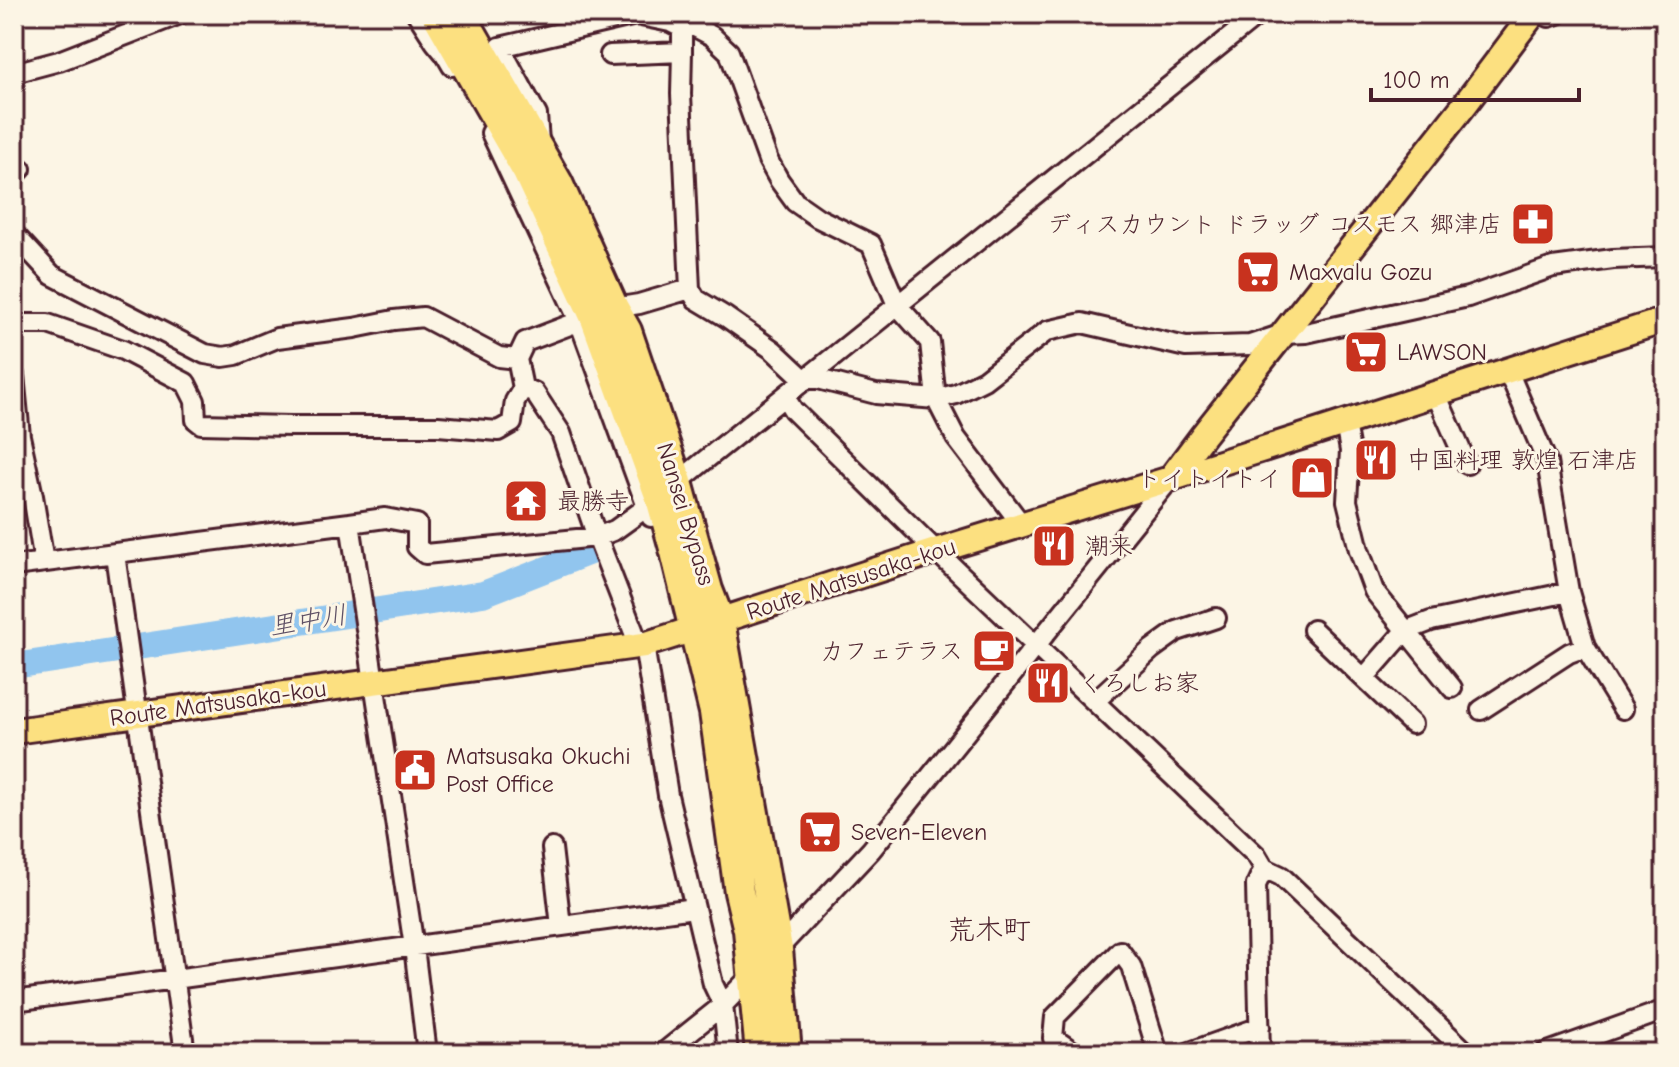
<svg xmlns="http://www.w3.org/2000/svg" width="1679" height="1067" viewBox="0 0 1679 1067" font-family="'Comic Neue','Klee One',sans-serif">
<style>
.lines{fill:none;stroke-linecap:round;stroke-linejoin:round}
.river{stroke:#91c5ee;stroke-width:26}
.minor-casing{stroke:#4a1f2b;stroke-width:24}
.major-casing{stroke:#4a1f2b;stroke-width:30}
.highway-casing{stroke:#4a1f2b;stroke-width:34}
.minor{stroke:#fcf5e5;stroke-width:18}
.major{stroke:#fce080;stroke-width:24}
.highway{stroke:#fce080;stroke-width:28}
.labels{text-anchor:middle;dominant-baseline:central;stroke-width:6;stroke-linejoin:round;paint-order:stroke}
.poi-label{font-size:24px;fill:#4a1f2b;stroke:#fcf5e5;text-anchor:start}
.street-label{font-size:24px;fill:#4a1f2b;stroke:#fcf5e5}
.water-label{font-size:26px;font-style:italic;fill:#5f5166;stroke:#fcf5e5}
.quarter-label{font-size:28px;fill:#4a1f2b;stroke:#fcf5e5}
</style>
<rect width="100%" height="100%" fill="#fcf5e5"/>
<filter id="ink" filterUnits="userSpaceOnUse"><feTurbulence type="fractalNoise" baseFrequency=".0125" numOctaves="2"/><feDisplacementMap in="SourceGraphic" scale="16" xChannelSelector="R" yChannelSelector="G"/><feConvolveMatrix kernelMatrix="1 2 1 2 8 2 1 2 1" color-interpolation-filters="sRGB"/></filter>
<g filter="url(#ink)">
<g class="lines">
<!-- river -->
<path class="river" d="M14 666 483 594 595 550"/>
<!-- minor casing -->
<g class="minor-casing">
<path id="minor" d="M417 14 435 42 447 46
M691 14 682 28V52L681 94 690 289 696 299 726 317 773 350 804 379H818L876 394 936 399 956 394 984 380 1047 331 1082 323 1186 347 1250 345 1283 334 1306 333 1468 297 1553 267 1613 259 1665 257
M1543 14 1549 17 1557 14
M1665 14V16
M435 42 445 54 452 66
M610 55 682 52
M14 73 59 61 180 14
M491 133 579 321 647 507
M539 142 537 115 500 47 636 15 670 22 682 28 693 26 712 36 729 52 768 160 779 180 795 202 818 218 871 244 897 305 930 342 936 399 956 438 1022 525
M14 176 21 169
M14 234 52 275 205 354 223 357 236 355 277 338 354 328 394 320 423 317 499 357 517 359
M14 324H48L123 350 186 383 195 401 196 420 201 424 291 426H438L498 431 512 423 515 401 523 388 517 359 525 342 614 308 639 304 690 289
M1508 371 1547 462 1569 592 1585 647 1623 709
M14 375 20 436 33 496 44 562
M523 388 534 392 561 433 597 537 635 635 644 645 668 795 713 984 723 1005 728 1053
M1436 394 1467 464
M785 397 793 410 936 551 1257 856 1264 868 1281 876 1467 1053
M1345 423 1350 451 1347 501 1359 550 1374 591 1452 688
M678 482 1259 14
M350 523 385 518 417 524V547L425 554 597 537 615 530 647 507 651 517
M115 554 185 1053
M14 566 350 523 414 947 427 1053
M1313 630 1412 724
M1364 678 1405 631 1431 621 1569 592
M1095 701 1152 649 1177 631 1216 618
M1481 710 1569 653 1585 647
M552 848 561 926
M775 952 871 850 1170 479
M14 1001 694 908
M663 1053 723 1005 757 970
M1075 1053 1053 1038 1055 1017 1120 951 1131 966 1158 1053
M1187 1053 1260 1027
M1260 1053 1256 885 1264 868
M1545 1053 1665 1010"/>
</g>
<!-- major casing -->
<g class="major-casing">
<path id="major" d="M1170 479 1203 435 1466 103 1533 14
M14 731 644 645 936 551 1170 479 1665 320"/>
</g>
<!-- highway casing -->
<g class="highway-casing">
<path id="highway" d="M436 14 527 172 594 316 660 498 675 552 714 712 739 892 748 930 760 1053
M461 14 558 183 614 308 627 331 678 482 708 590 720 621 778 949 787 1053"/>
</g>
<!-- minor -->
<use href="#minor" class="minor"/>
<!-- major -->
<use href="#major" class="major"/>
<!-- highway -->
<use href="#highway" class="highway"/>
</g>
</g>
<!-- icons -->
<defs>
<g id="pharmacy-square" transform="scale(2.3)"><rect x="-9" y="-9" width="18" height="18" rx="4" fill="#c8321e" stroke="#fcf5e5"/><path d="M-2-6h4v4h4v4h-4v4h-4v-4h-4v-4h4Z" fill="#fff"/></g>
<g id="supermarket-square" transform="scale(2.3)"><rect x="-9" y="-9" width="18" height="18" rx="4" fill="#c8321e" stroke="#fcf5e5"/><path d="M-6-5.5h2.5l.6 2H6L4.5 2H-2.5L-4.4-4H-6ZM-1.5 3.2a1.3 1.3 0 1 0 .1 0ZM3 3.2a1.3 1.3 0 1 0 .1 0Z" fill="#fff"/></g>
<g id="restaurant-square" transform="scale(2.3)"><rect x="-9" y="-9" width="18" height="18" rx="4" fill="#c8321e" stroke="#fcf5e5"/><path d="M-5-6h1v4h1v-4h1v4h1v-4h1v5L-1.5 .5V6h-2V.5L-5-1ZM5-6V6H3V1.5H1.5Q1.5-4 5-6Z" fill="#fff"/></g>
<g id="shop-square" transform="scale(2.3)"><rect x="-9" y="-9" width="18" height="18" rx="4" fill="#c8321e" stroke="#fcf5e5"/><path d="M-5-2.5h2.3a2.7 3.5 0 0 1 5.4 0H5L5.5 6h-11ZM-1.5-2.5h3a1.5 2.3 0 0 0-3 0Z" fill="#fff"/></g>
<g id="temple-square" transform="scale(2.3)"><rect x="-9" y="-9" width="18" height="18" rx="4" fill="#c8321e" stroke="#fcf5e5"/><path d="M0-6L5-2H3V0L6.5 2.5H4V6H1.5V3h-3V6H-4V2.5H-6.5L-3 0V-2H-5Z" fill="#fff"/></g>
<g id="cafe-square" transform="scale(2.3)"><rect x="-9" y="-9" width="18" height="18" rx="4" fill="#c8321e" stroke="#fcf5e5"/><path d="M-5.5-4.5H6V0H3Q3 3.5 0 3.5H-2.5Q-5.5 3.5-5.5 0ZM3-3.2v2h1.7v-2ZM-6 4.5H4V6H-6Z" fill="#fff"/></g>
<g id="civic-square" transform="scale(2.3)"><rect x="-9" y="-9" width="18" height="18" rx="4" fill="#c8321e" stroke="#fcf5e5"/><path d="M-.6-6.5H3V-4.5H.6V-3L4-1V1h2V6H-6V1h2V-1L-.6-3ZM-1.2 2.5V6h2.4V2.5Z" fill="#fff"/></g>
</defs>
<g fill-rule="evenodd">
<use href="#pharmacy-square" x="1533" y="224"/>
<use href="#supermarket-square" x="1258" y="272"/>
<use href="#supermarket-square" x="1366" y="352"/>
<use href="#restaurant-square" x="1376" y="460"/>
<use href="#shop-square" x="1312" y="478"/>
<use href="#temple-square" x="526" y="501"/>
<use href="#restaurant-square" x="1054" y="546"/>
<use href="#cafe-square" x="994" y="651"/>
<use href="#restaurant-square" x="1048" y="683"/>
<use href="#civic-square" x="415" y="770"/>
<use href="#supermarket-square" x="820" y="832"/>
</g>
<g class="labels">
<!-- poi labels -->
<g class="poi-label">
<text x="1502" y="224" text-anchor="end">ディスカウント ドラッグ コスモス 郷津店</text>
<text x="1289" y="272">Maxvalu Gozu</text>
<text x="1397" y="352">LAWSON</text>
<text x="1407" y="460">中国料理 敦煌 石津店</text>
<text x="1281" y="478" text-anchor="end">トイトイトイ</text>
<text x="557" y="501">最勝寺</text>
<text x="1085" y="546">潮来</text>
<text x="963" y="651" text-anchor="end">カフェテラス</text>
<text x="1079" y="683">くろしお家</text>
<text x="446" y="756">Matsusaka Okuchi<tspan x="446" dy="28">Post Office</tspan></text>
<text x="851" y="832">Seven-Eleven</text>
</g>
<!-- street labels -->
<g class="street-label">
<text transform="translate(686 514) rotate(73)">Nansei Bypass</text>
<text transform="translate(851 579) rotate(-18)">Route Matsusaka-kou</text>
<text transform="translate(218 703) rotate(-8)">Route Matsusaka-kou</text>
</g>
<!-- water labels -->
<g class="water-label">
<text transform="translate(308 621) rotate(-9)">里中川</text>
</g>
<!-- quarter labels -->
<g class="quarter-label">
<text x="989" y="930">荒木町</text>
</g>
</g>
<!-- margin -->
<rect width="1679" height="1067" fill="none" stroke="#fcf5e5" stroke-width="48"/>
<rect x="24" y="24" width="1631" height="1019" fill="none" stroke="#4a1f2b" stroke-width="3" filter="url(#ink)"/>
<!-- scale -->
<path d="M1371 88v12h208v-12" fill="none" stroke="#4a1f2b" stroke-width="4"/>
<text x="1383" y="88" font-size="24" fill="#4a1f2b" stroke="#fcf5e5" stroke-width="6" paint-order="stroke">100 m</text>
</svg>
